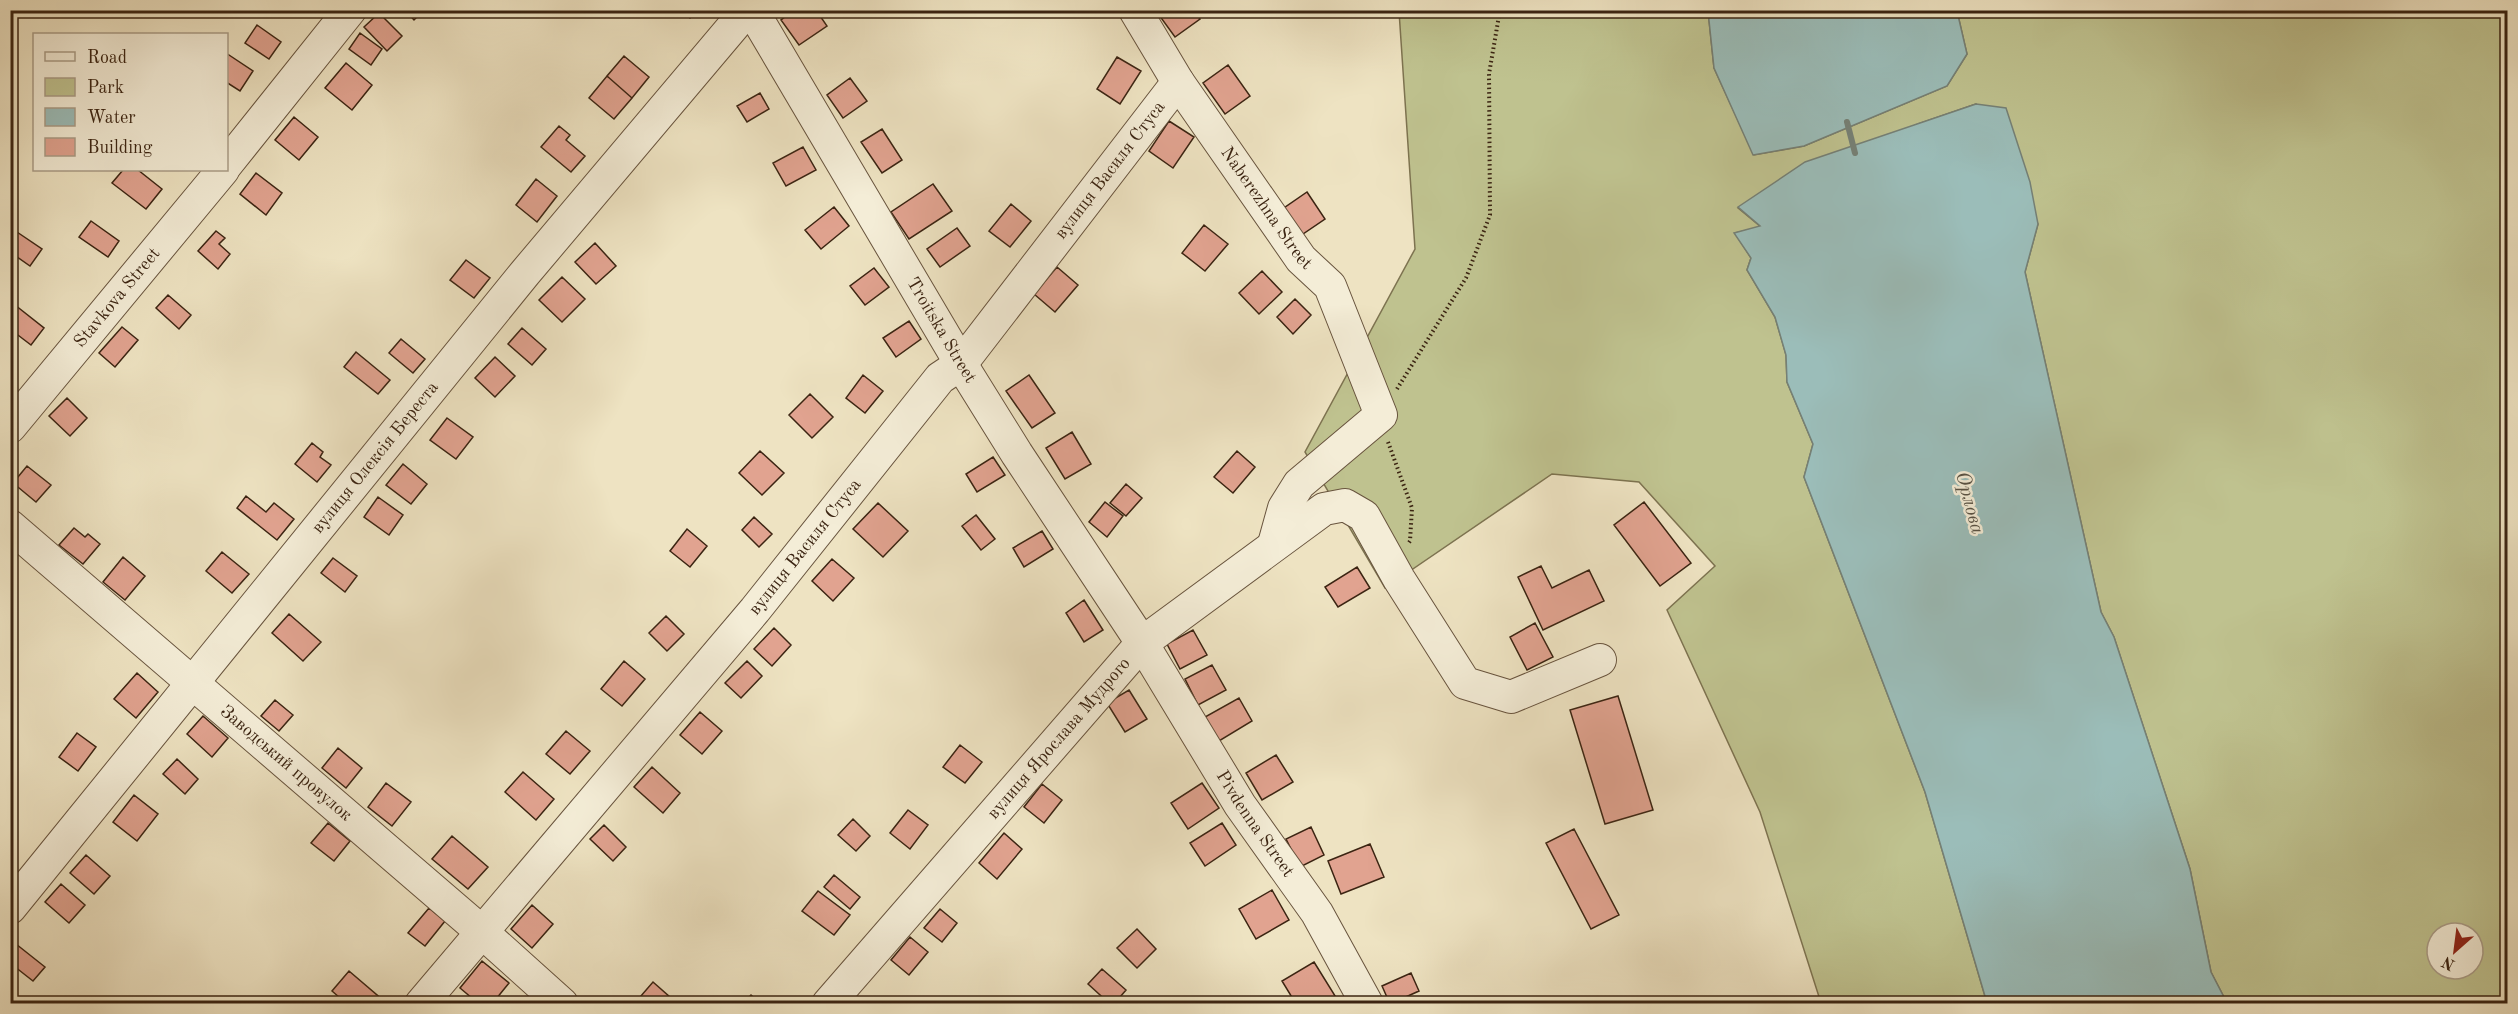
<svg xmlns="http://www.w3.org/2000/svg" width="2518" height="1014" viewBox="0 0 2518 1014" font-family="'Old Standard TT',serif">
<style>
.green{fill:#bfc28f;stroke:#7d7350;stroke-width:1.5;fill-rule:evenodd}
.water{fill:#9bbdb9;stroke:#758076;stroke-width:1.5}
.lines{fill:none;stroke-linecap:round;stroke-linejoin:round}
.stream{stroke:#758076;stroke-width:6}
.building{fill:#e1a390;stroke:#3b2412;stroke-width:1.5}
.minor-casing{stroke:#68543e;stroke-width:34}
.path{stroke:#3b2412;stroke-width:4;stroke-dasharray:1.5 3;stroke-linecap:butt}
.minor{stroke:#f4edd7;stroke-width:32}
.labels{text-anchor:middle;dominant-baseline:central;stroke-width:5;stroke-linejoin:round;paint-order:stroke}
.street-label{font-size:18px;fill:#3b2412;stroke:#f4edd7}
.water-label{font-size:20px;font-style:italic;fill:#585244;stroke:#f4edd7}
</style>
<rect width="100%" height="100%" fill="#eee3c2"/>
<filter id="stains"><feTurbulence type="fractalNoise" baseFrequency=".00333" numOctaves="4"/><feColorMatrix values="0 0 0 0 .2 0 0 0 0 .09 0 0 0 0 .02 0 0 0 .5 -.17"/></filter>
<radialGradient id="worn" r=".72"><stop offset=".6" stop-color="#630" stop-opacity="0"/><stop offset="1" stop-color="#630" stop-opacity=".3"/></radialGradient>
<!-- green -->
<path class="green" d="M1399 11H1708L1714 68 1754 155 1804 146 1947 86 1967 54 1957 11H2507V1003H2227L2211 972 2190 869 2114 637 2101 612 2025 272 2038 224 1976 104 1918 124 1738 208 1761 227 1735 233 1751 258 1747 270 1775 317 1786 355 1787 382 1813 444 1804 477 1925 792 1987 1003H1821L1760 812 1667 610 1715 566 1639 482 1552 474 1385 588 1305 452 1415 249ZM2437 933H2473V969H2437Z"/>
<!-- water -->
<path class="water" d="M1708 11H1957L1967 54 1947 86 1804 146 1753 155 1714 68Z
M1976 104 2006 108 2030 182 2038 224 2025 272 2101 612 2114 637 2190 869 2211 972 2227 1003H1987L1925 792 1804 477 1813 444 1787 382 1786 355 1775 317 1747 270 1751 258 1734 233 1760 226 1738 207 1805 162Z"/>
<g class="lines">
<!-- stream -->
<path class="stream" d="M1847 122 1855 153"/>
</g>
<!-- building -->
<path class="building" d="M405 10H424L414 20Z
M685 10H701L690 18Z
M794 10H816L827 26 799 45 781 20Z
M1166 10H1194L1200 19 1175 37 1159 15Z
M379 13 402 36 387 51 364 27Z
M257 25 281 42 269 59 245 43Z
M360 33 382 49 371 65 349 49Z
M226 53 253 71 240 91 226 82Z
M624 56 649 77 632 98 607 76Z
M1117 57 1141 71 1120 104 1097 89Z
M346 63 372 85 352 110 325 88Z
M1228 65 1250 96 1225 114 1203 83Z
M607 76 632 98 614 119 589 98Z
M850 78 867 101 843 118 827 95Z
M760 93 769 109 747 122 737 106Z
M294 117 318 137 299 160 275 140Z
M1169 121 1194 137 1173 168 1149 151Z
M559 126 570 135 566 140 585 156 571 172 541 147Z
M882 129 902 160 882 173 861 142Z
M803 147 816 170 786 186 773 163Z
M123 170H138L162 189 146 209 112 183Z
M256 173 282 193 266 215 240 194Z
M536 179 557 196 537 222 516 205Z
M933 184 952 211 909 239 891 212Z
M1307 192 1325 219 1300 236 1281 210Z
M1011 204 1031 221 1010 247 989 231Z
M834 207 849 226 821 249 805 230Z
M91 221 119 241 108 257 79 237Z
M1204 225 1228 244 1205 271 1182 253Z
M957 228 970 246 940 267 927 249Z
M14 230 42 249 30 266 10 252V234Z
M216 231 225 238 219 244 230 254 218 269 198 251Z
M595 243 616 266 596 284 575 262Z
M466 260 490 278 474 298 450 280Z
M1057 267 1078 285 1055 312 1034 294Z
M874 268 889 287 865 305 850 286Z
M1262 271 1282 292 1259 314 1239 293Z
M562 277 585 299 562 322 539 300Z
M168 295 191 315 179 329 156 308Z
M1295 299 1311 315 1293 334 1277 317Z
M15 305 44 328 31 345 10 329V311Z
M909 321 921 339 896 357 883 338Z
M122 327 138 340 115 367 99 353Z
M522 328 546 349 532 365 508 344Z
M401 339 425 359 413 373 389 353Z
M356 352 390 380 378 394 344 367Z
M495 357 515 376 495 397 475 378Z
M863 375 883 391 865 413 846 398Z
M1029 375 1055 413 1032 428 1006 391Z
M810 394 833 417 812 438 789 415Z
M67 398 87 418 70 436 49 416Z
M447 418 473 437 456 459 430 440Z
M1072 432 1091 464 1065 479 1046 448Z
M312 443 323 452 320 457 331 465 317 482 295 464Z
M760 451 784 473 762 495 739 473Z
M1237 451 1255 467 1233 493 1214 477Z
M993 457 1005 475 977 492 966 474Z
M403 464 427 484 411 504 386 485Z
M27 466 51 485 36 502 13 483Z
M1126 484 1142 498 1126 516 1110 503Z
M246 496 266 512 274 503 294 519 277 540 237 508Z
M378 497 403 515 389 535 364 517Z
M1105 502 1123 516 1107 537 1089 522Z
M1644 502 1691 563 1660 586 1614 525Z
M878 503 908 531 883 557 853 529Z
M976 515 995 539 981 550 962 526Z
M754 517 772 534 759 547 742 530Z
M74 528 85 537 88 534 100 544 83 564 59 545Z
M687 529 707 546 690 567 670 551Z
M1042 531 1053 549 1024 567 1013 548Z
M222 552 249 574 232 593 206 571Z
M123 557 145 576 125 600 103 582Z
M333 558 357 576 345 592 321 573Z
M832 559 854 578 833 601 812 581Z
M1541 566 1552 588 1589 570 1604 601 1543 630 1518 577Z
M1357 567 1370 588 1338 607 1325 587Z
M1084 600 1103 630 1084 642 1066 613Z
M289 614 321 642 303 661 272 633Z
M666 616 684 634 667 651 649 633Z
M1535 623 1553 657 1527 670 1510 637Z
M774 628 791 645 772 666 754 649Z
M1193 630 1207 655 1180 669 1167 644Z
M624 661 645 679 622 706 601 689Z
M747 661 762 676 741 698 725 683Z
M1212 665 1226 690 1198 705 1185 679Z
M137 673 158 692 136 718 114 699Z
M1129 690 1147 719 1125 732 1107 703Z
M1618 696 1653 810 1605 824 1570 710Z
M1239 698 1252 721 1219 741 1205 717Z
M275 700 293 715 279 731 261 716Z
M700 712 722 731 702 754 680 735Z
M203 716 228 738 212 757 187 734Z
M566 731 590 751 570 774 546 754Z
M77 733 96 747 78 771 59 757Z
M960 745 982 762 965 783 943 767Z
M338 748 362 768 346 788 322 768Z
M1276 755 1293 782 1262 800 1246 773Z
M177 759 198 779 185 794 163 774Z
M652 767 680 793 663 813 634 787Z
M523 772 554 799 536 820 505 792Z
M386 783 411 802 392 826 368 807Z
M1202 783 1219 808 1188 829 1171 803Z
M1042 784 1062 800 1044 823 1024 807Z
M134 795 158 814 137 841 113 822Z
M908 810 928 825 910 849 890 833Z
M853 819 870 836 856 851 838 835Z
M328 823 350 841 334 861 311 843Z
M1222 823 1236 845 1205 866 1190 843Z
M604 825 626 847 613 861 590 839Z
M1311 827 1324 855 1300 867 1286 839Z
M1574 829 1619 915 1591 929 1546 843Z
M1004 833 1022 849 997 879 979 863Z
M452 836 488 867 468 889 432 859Z
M1370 844 1384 877 1341 894 1328 861Z
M86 855 110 876 94 894 70 873Z
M834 875 860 897 850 909 824 887Z
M61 884 85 905 69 923 45 902Z
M1272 890 1289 920 1256 939 1239 909Z
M818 891 850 915 834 935 802 911Z
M532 905 553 924 532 948 511 929Z
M429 908 445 921 425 946 408 933Z
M940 909 957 923 942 942 924 928Z
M1137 929 1156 949 1137 968 1117 948Z
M910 937 928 952 909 975 891 960Z
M16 944 45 967 33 981 10 963V950Z
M482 961 509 983 492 1004H479L460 988Z
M1314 962 1337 999 1330 1004H1296L1282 981Z
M1102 969 1126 990 1114 1004H1110L1088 984Z
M349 971 384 1001 382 1004H347L332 991Z
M1411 973 1419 991 1390 1004 1382 986Z
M653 982 671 998 667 1004H634Z
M751 995 761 1004H743Z"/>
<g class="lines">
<!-- minor casing -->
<g class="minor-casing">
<g id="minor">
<path id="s1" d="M752 10 961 364 1017 454 1142 643 1240 805 1317 913 1367 1004"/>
<path id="s2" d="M1135 10 1178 82 1301 259 1330 286 1381 415 1299 484 1284 508 1274 544"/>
<path d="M226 165 350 10"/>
<path id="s3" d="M10 427 223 170"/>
<path id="s4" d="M10 526 482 932 562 1004"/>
<path id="s5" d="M10 908 525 273 747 10"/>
<path id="s6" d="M421 1004 755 610 940 378 961 364 1178 82"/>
<path id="s7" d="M828 1004 1142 643 1324 509 1345 505 1364 516 1399 579 1465 683 1511 697 1600 660"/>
</g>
</g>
<!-- path -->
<path class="path" d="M1397 389 1466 278 1490 215 1489 74 1500 10
M1388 442 1412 508 1410 541 1408 544"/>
<!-- minor -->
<use href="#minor" class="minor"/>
</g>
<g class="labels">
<!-- street labels -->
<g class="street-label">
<text stroke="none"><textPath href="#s6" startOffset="1083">вулиця Василя Стуса</textPath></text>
<text stroke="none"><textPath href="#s2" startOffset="238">Naberezhna Street</textPath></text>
<text stroke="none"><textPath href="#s3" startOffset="168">Stavkova Street</textPath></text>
<text stroke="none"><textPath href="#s1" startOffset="372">Troitska Street</textPath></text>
<text stroke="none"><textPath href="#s5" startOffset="580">вулиця Олексія Береста</textPath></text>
<text stroke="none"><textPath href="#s6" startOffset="597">вулиця Василя Стуса</textPath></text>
<text stroke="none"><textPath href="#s7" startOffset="352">вулиця Ярослава Мудрого</textPath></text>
<text stroke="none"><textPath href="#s4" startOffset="364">Заводський провулок</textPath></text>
<text stroke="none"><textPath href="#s1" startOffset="957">Pivdenna Street</textPath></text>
</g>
<!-- water labels -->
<g class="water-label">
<text transform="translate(1969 503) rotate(75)">Орлова</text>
</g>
</g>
<!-- margin -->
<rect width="2518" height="1014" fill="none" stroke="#eee3c2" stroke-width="36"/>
<rect x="12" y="12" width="2494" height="990" fill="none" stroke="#3b2412" stroke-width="3"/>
<rect x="18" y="18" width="2482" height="978" fill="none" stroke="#3b2412" stroke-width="1.5"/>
<!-- legend -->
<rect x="33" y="33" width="195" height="138" fill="#f4edd7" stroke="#aa9d88" stroke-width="1.5"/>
<rect x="45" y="52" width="30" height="9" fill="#f4edd7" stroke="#aa9d88" stroke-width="1.5"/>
<text x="87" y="63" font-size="18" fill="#3b2412">Road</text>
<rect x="45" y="78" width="30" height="18" fill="#bfc28f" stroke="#aa9d88" stroke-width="1.5"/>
<text x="87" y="93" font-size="18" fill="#3b2412">Park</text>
<rect x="45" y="108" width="30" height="18" fill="#9bbdb9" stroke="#aa9d88" stroke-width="1.5"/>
<text x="87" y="123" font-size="18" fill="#3b2412">Water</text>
<rect x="45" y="138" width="30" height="18" fill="#e1a390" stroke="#aa9d88" stroke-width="1.5"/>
<text x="87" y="153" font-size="18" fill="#3b2412">Building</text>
<!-- north arrow -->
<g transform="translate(2455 951) rotate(208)"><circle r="28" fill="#f4edd7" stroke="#aa9d88" stroke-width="1.5"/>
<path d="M0-4.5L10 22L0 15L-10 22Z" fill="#8f2418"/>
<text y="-9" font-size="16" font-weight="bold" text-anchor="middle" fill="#3b2412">N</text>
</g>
<rect width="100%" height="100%" filter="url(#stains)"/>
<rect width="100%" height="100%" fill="url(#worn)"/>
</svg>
